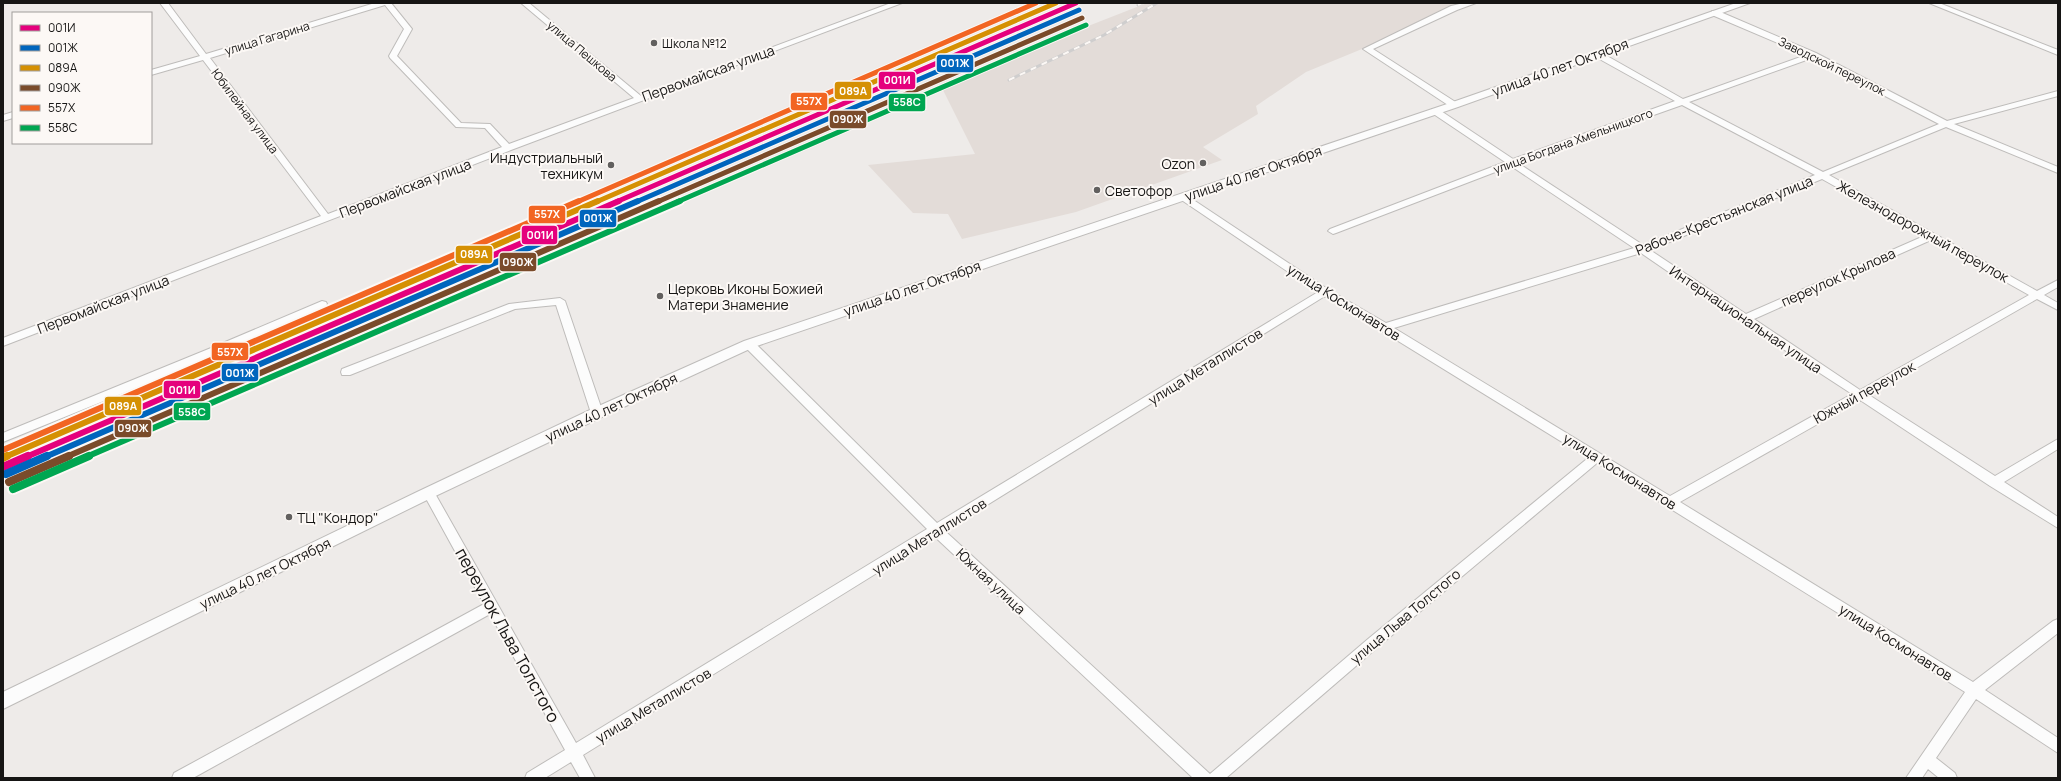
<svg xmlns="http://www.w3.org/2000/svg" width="2061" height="781" viewBox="0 0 2061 781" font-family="Manrope,sans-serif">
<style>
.built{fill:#e3dcd8}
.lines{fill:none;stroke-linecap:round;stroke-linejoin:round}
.minor-casing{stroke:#bebcba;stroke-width:2}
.tertiary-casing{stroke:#bebcba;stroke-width:2}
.minor{fill:#fcfcfc;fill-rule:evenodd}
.tertiary{fill:#fcfcfc;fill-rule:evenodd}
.rail-casing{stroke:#cfcece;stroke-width:3}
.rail{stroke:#fcf8f5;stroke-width:2;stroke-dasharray:6;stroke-linecap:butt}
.rail-1-far2-casing{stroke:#fcf8f5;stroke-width:7}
.rail-1-far1-casing{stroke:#fcf8f5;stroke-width:10}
.rail-1-casing{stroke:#fcf8f5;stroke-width:12}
.rail-2-far2-casing{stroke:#fcf8f5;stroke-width:7}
.rail-2-far1-casing{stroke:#fcf8f5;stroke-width:10}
.rail-2-casing{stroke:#fcf8f5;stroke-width:12}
.rail-3-far2-casing{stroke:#fcf8f5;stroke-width:7}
.rail-3-far1-casing{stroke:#fcf8f5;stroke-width:10}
.rail-3-casing{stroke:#fcf8f5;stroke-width:12}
.rail-4-far2-casing{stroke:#fcf8f5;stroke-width:7}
.rail-4-far1-casing{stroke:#fcf8f5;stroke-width:10}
.rail-4-casing{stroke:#fcf8f5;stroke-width:12}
.rail-5-far1-casing{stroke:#fcf8f5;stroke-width:7}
.rail-5-casing{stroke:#fcf8f5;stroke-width:10}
.rail-6-far2-casing{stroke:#fcf8f5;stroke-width:7}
.rail-6-far1-casing{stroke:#fcf8f5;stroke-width:10}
.rail-6-casing{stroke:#fcf8f5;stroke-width:12}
.rail-1-far2{stroke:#e5007d;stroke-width:5}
.rail-1-far1{stroke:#e5007d;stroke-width:6}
.rail-1{stroke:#e5007d;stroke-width:8}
.rail-2-far2{stroke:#0065bd;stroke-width:5}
.rail-2-far1{stroke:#0065bd;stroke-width:6}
.rail-2{stroke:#0065bd;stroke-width:8}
.rail-3-far2{stroke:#d59003;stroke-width:5}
.rail-3-far1{stroke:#d59003;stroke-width:6}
.rail-3{stroke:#d59003;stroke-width:8}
.rail-4-far2{stroke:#7a4b2a;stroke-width:5}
.rail-4-far1{stroke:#7a4b2a;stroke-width:6}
.rail-4{stroke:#7a4b2a;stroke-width:8}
.rail-5-far1{stroke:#f26522;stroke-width:5}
.rail-5{stroke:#f26522;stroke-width:6}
.rail-6-far2{stroke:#00a651;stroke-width:5}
.rail-6-far1{stroke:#00a651;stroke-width:6}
.rail-6{stroke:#00a651;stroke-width:8}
.poi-dot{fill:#62605f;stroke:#fcf8f5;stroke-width:1.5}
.labels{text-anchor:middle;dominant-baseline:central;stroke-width:4;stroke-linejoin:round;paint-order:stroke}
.far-street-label{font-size:12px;fill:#161514;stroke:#fcf8f5}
.far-poi-label{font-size:12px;fill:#161514;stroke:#fcf8f5;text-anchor:start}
.street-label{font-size:14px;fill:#161514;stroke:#fcf8f5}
.poi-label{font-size:14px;fill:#161514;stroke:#fcf8f5;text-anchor:start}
.near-street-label{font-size:17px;fill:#161514;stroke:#fcf8f5}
.line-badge{stroke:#fcf8f5;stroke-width:1.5}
.badge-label{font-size:11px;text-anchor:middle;font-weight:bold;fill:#fff}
</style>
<rect width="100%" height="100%" fill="#eeebe9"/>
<!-- built -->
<path class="built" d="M1147 3H1461L1362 49 1306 72 1256 106 1258 114 1203 147 1222 160 1076 212 962 239 948 214 913 213 868 165 975 154 940 84Z"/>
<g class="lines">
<!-- minor casing -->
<g class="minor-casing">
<path id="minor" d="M160 3H168L206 54 375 3H391L412 29 397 56 461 123 490 124 509 144 634 98 521 3H529L641 96 891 3H902L511 150 3 346V338L321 216 203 60 151 75V70L200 56ZM385 5 404 29 389 56 390 58 456 127 485 128 502 147 328 214 210 58Z
M1464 3H1476L1457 10 1373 49 1457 103V107H1451L1363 49 1451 6Z
M1929 3H1939L2058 50V55Z
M1712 11H1718L1816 53 1947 121 2058 91V96L1954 124 2058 167V173L1946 127 1829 175 2037 291 2058 280V287L2044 295 2058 303V310L2037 299 1869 395 1995 476 2058 439V449L2004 482 2058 517V528L1990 486 1860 400 1680 502 1973 682 2053 621 2058 619V633L1985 690 2058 738V753L1976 699 1936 758 1955 773 1957 778H1939L1928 769 1922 778H1906L1965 692 1597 463 1378 647 1226 778H1193L935 537 583 755 595 778H580L571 762 545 778H525L527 773 565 750 490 614 193 778H172L174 773 484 604 423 493 425 490H433L576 743 927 529 745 347 744 344 745 341H753L937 523 1318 292 1180 199V195H1186L1329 290 1386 323 1634 248 1511 166 1336 233 1333 234 1328 231 1330 229 1505 162 1432 113V109H1438L1513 159 1675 101 1594 56V52H1600L1683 99 1806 55 1712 15ZM1812 58 1939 124 1823 172 1689 102ZM1682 105 1815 175 1643 245 1518 163ZM1822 179 1924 236 1746 314 1650 250ZM1931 240 2029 295 1860 390 1754 319ZM1641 253 1740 321 1852 394 1670 496 1394 328ZM1325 296 1588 458 1368 639 1210 774 945 531Z
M13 112V118L3 121V115Z
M560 298 565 301 603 413 601 416H593L591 413 556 305 515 309 350 375H342L341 372 342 369 509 304Z
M322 301 326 302 327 304 326 306 219 354 3 442V433L211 348Z"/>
</g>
<!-- tertiary casing -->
<g class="tertiary-casing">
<path id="tertiary" d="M1736 3H1750L1458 107 754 347 602 417 427 500 3 709V692L417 492 592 409 744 341 1450 103Z"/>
</g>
<!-- minor -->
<use href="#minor" class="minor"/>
<!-- tertiary -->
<use href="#tertiary" class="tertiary"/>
<!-- rail casing -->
<g class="rail-casing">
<path id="rail" d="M1138 5 1142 3
M1009 80 1104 35 1157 3"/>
</g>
<!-- rail -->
<use href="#rail" class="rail"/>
<!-- rail-1-far2 casing -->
<g class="rail-1-far2-casing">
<path id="rail-1-far2" d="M616 202 1076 3"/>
</g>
<!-- rail-1-far1 casing -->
<g class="rail-1-far1-casing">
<path id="rail-1-far1" d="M26 457 619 201"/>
</g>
<!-- rail-1 casing -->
<g class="rail-1-casing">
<path id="rail-1" d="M3 467 28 456"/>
</g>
<!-- rail-2-far2 casing -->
<g class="rail-2-far2-casing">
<path id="rail-2-far2" d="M636 202 1079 10"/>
</g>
<!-- rail-2-far1 casing -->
<g class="rail-2-far1-casing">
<path id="rail-2-far1" d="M45 457 638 201"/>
</g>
<!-- rail-2 casing -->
<g class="rail-2-casing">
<path id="rail-2" d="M6 474 47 456"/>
</g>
<!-- rail-3-far2 casing -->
<g class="rail-3-far2-casing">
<path id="rail-3-far2" d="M596 202 1056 3"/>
</g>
<!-- rail-3-far1 casing -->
<g class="rail-3-far1-casing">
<path id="rail-3-far1" d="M5 457 598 201"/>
</g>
<!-- rail-3 casing -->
<g class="rail-3-casing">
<path id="rail-3" d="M3 458 7 456"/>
</g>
<!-- rail-4-far2 casing -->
<g class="rail-4-far2-casing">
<path id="rail-4-far2" d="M657 202 1082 18"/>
</g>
<!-- rail-4-far1 casing -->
<g class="rail-4-far1-casing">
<path id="rail-4-far1" d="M66 457 659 201"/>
</g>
<!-- rail-4 casing -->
<g class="rail-4-casing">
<path id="rail-4" d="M9 482 69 456"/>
</g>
<!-- rail-5-far1 casing -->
<g class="rail-5-far1-casing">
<path id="rail-5-far1" d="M577 202 1036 3"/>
</g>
<!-- rail-5 casing -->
<g class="rail-5-casing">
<path id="rail-5" d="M3 450 579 201"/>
</g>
<!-- rail-6-far2 casing -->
<g class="rail-6-far2-casing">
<path id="rail-6-far2" d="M677 202 1086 25"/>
</g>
<!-- rail-6-far1 casing -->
<g class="rail-6-far1-casing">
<path id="rail-6-far1" d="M86 457 680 201"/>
</g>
<!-- rail-6 casing -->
<g class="rail-6-casing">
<path id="rail-6" d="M13 489 89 456"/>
</g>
<!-- rail-1-far2 -->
<use href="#rail-1-far2" class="rail-1-far2"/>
<!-- rail-1-far1 -->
<use href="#rail-1-far1" class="rail-1-far1"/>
<!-- rail-1 -->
<use href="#rail-1" class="rail-1"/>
<!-- rail-2-far2 -->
<use href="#rail-2-far2" class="rail-2-far2"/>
<!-- rail-2-far1 -->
<use href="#rail-2-far1" class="rail-2-far1"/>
<!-- rail-2 -->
<use href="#rail-2" class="rail-2"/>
<!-- rail-3-far2 -->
<use href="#rail-3-far2" class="rail-3-far2"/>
<!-- rail-3-far1 -->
<use href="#rail-3-far1" class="rail-3-far1"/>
<!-- rail-3 -->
<use href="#rail-3" class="rail-3"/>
<!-- rail-4-far2 -->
<use href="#rail-4-far2" class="rail-4-far2"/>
<!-- rail-4-far1 -->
<use href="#rail-4-far1" class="rail-4-far1"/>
<!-- rail-4 -->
<use href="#rail-4" class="rail-4"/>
<!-- rail-5-far1 -->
<use href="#rail-5-far1" class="rail-5-far1"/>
<!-- rail-5 -->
<use href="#rail-5" class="rail-5"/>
<!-- rail-6-far2 -->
<use href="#rail-6-far2" class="rail-6-far2"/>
<!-- rail-6-far1 -->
<use href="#rail-6-far1" class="rail-6-far1"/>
<!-- rail-6 -->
<use href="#rail-6" class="rail-6"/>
</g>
<!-- markers -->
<g class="poi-dot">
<circle cx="654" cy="43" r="4"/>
<circle cx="1203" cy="163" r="4"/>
<circle cx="611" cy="165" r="4"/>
<circle cx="1097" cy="190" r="4"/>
<circle cx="660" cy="296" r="4"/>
<circle cx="289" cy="517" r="4"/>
</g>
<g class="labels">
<!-- far-street labels -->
<g class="far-street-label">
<text transform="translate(267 38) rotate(-17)">улица Гагарина</text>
<text transform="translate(582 51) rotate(40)">улица Пешкова</text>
<text transform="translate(1832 66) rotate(26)">Заводской переулок</text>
<text transform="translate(245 111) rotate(53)">Юбилейная улица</text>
<text transform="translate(1573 141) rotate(-20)">улица Богдана Хмельницкого</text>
</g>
<!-- far-poi labels -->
<g class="far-poi-label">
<text x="662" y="43">Школа №12</text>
</g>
<!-- street labels -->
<g class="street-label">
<text transform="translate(1560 67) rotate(-20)">улица 40 лет Октября</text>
<text transform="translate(708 73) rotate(-20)">Первомайская улица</text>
<text transform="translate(1253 173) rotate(-19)">улица 40 лет Октября</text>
<text transform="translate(405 188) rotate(-21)">Первомайская улица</text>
<text transform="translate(1724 215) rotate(-22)">Рабоче-Крестьянская улица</text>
<text transform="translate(1923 231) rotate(29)">Железнодорожный переулок</text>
<text transform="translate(1838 277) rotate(-24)">переулок Крылова</text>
<text transform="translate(912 288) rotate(-19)">улица 40 лет Октября</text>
<text transform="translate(1344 302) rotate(32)">улица Космонавтов</text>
<text transform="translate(103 304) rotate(-21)">Первомайская улица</text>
<text transform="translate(1746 319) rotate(34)">Интернациональная улица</text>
<text transform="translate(1205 366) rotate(-32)">улица Металлистов</text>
<text transform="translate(1864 392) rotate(-29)">Южный переулок</text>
<text transform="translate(611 407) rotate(-25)">улица 40 лет Октября</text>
<text transform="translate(1620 471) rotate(32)">улица Космонавтов</text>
<text transform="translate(929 536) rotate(-32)">улица Металлистов</text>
<text transform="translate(265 573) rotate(-26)">улица 40 лет Октября</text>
<text transform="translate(991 581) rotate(43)">Южная улица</text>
<text transform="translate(1405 616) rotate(-40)">улица Льва Толстого</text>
<text transform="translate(1896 642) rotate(32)">улица Космонавтов</text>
<text transform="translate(653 705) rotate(-31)">улица Металлистов</text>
</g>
<!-- poi labels -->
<g class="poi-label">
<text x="603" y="157" text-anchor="end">Индустриальный<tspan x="603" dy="16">техникум</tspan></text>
<text x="1195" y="163" text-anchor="end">Ozon</text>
<text x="1105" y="190">Светофор</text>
<text x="668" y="288">Церковь Иконы Божией<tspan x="668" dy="16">Матери Знамение</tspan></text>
<text x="297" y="517">ТЦ "Кондор"</text>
</g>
<!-- near-street labels -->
<g class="near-street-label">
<text transform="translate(508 635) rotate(61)">переулок Льва Толстого</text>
</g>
</g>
<g class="line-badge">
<rect x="936" y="54" width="38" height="19" rx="4" fill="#0065bd"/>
<rect x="878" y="71" width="38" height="19" rx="4" fill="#e5007d"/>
<rect x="834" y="81" width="38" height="19" rx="4" fill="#d59003"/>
<rect x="790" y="92" width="38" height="19" rx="4" fill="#f26522"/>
<rect x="888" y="93" width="38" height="19" rx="4" fill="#00a651"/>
<rect x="829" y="110" width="38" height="19" rx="4" fill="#7a4b2a"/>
<rect x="528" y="205" width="38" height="19" rx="4" fill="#f26522"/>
<rect x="579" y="209" width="38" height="19" rx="4" fill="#0065bd"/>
<rect x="521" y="225" width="37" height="20" rx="4" fill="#e5007d"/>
<rect x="455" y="245" width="38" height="19" rx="4" fill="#d59003"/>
<rect x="499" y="252" width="38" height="20" rx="4" fill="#7a4b2a"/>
<rect x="211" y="342" width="38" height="19" rx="4" fill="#f26522"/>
<rect x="221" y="363" width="38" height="19" rx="4" fill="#0065bd"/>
<rect x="163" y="380" width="38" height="19" rx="4" fill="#e5007d"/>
<rect x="104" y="396" width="38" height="20" rx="4" fill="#d59003"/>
<rect x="173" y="402" width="38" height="19" rx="4" fill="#00a651"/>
<rect x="114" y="419" width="38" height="19" rx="4" fill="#7a4b2a"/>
</g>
<g class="badge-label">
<text x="955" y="67">001Ж</text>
<text x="897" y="84">001И</text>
<text x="853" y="95">089А</text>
<text x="809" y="105">557Х</text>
<text x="907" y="106">558С</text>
<text x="848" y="123">090Ж</text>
<text x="547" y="218">557Х</text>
<text x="598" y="222">001Ж</text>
<text x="540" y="239">001И</text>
<text x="474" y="258">089А</text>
<text x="518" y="266">090Ж</text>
<text x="230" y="356">557Х</text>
<text x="240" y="377">001Ж</text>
<text x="182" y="394">001И</text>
<text x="123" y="410">089А</text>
<text x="192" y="416">558С</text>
<text x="133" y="432">090Ж</text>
</g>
<!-- border -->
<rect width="2061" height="781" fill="none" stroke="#161514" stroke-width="8"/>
<!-- legend -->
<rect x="12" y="12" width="140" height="132" fill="#fcf8f5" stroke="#a09d9b"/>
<rect x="20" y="25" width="20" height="6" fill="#e5007d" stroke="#a09d9b"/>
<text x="48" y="32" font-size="12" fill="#161514">001И</text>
<rect x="20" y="45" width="20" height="6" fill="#0065bd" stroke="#a09d9b"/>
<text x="48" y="52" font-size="12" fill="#161514">001Ж</text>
<rect x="20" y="65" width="20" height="6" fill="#d59003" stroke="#a09d9b"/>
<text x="48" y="72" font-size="12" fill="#161514">089А</text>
<rect x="20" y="85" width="20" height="6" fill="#7a4b2a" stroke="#a09d9b"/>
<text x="48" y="92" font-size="12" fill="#161514">090Ж</text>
<rect x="20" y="105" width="20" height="6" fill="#f26522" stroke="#a09d9b"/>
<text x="48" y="112" font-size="12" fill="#161514">557Х</text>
<rect x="20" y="125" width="20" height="6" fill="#00a651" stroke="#a09d9b"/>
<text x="48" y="132" font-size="12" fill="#161514">558С</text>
</svg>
